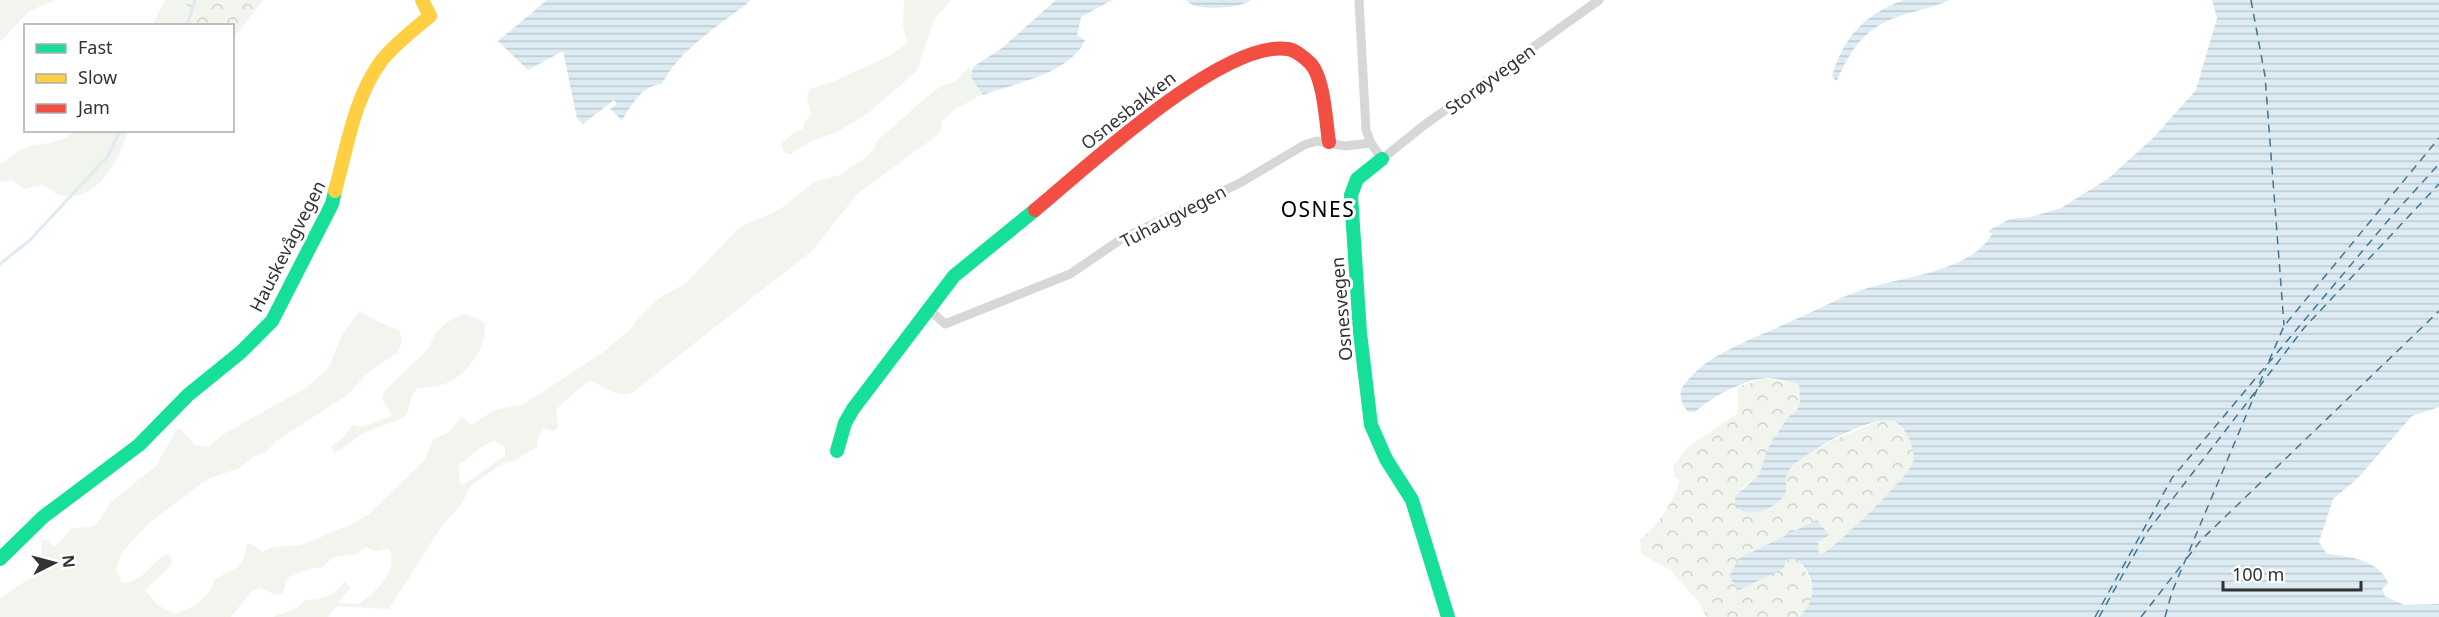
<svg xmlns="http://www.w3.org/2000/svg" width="2439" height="617" viewBox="0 0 2439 617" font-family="'Noto Sans',sans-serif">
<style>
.green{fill:#f1f5ed;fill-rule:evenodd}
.forest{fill:url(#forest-crowns)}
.water{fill:url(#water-rules)}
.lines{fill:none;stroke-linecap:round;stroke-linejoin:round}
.stream{stroke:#ddebf3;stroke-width:3}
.ferry{stroke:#3f7597;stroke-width:1.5;stroke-dasharray:8 6;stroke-linecap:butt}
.street{stroke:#d7d7d7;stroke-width:9}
.fast{stroke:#16e098;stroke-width:14}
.slow{stroke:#ffcf43;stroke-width:14}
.jam{stroke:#f24e42;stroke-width:14}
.labels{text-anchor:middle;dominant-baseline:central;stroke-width:6;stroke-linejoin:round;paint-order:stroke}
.street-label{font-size:18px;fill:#333;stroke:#fff}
.quarter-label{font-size:21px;letter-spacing:1.5px;fill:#000;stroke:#fff}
</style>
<defs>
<pattern id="forest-crowns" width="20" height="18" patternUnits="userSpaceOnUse" patternTransform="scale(1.5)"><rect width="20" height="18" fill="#f1f5ed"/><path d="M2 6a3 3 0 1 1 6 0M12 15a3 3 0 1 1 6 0" fill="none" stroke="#cfd2cc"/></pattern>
<pattern id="water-rules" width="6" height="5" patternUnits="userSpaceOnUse" patternTransform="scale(1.5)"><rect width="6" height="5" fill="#ddebf3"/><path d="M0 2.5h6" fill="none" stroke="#becad1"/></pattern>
</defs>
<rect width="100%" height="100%" fill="#fff"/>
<!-- green -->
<path class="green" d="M0 0H55L29 11 0 42Z
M165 0H189L185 25 152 26Z
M904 0H951L933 22 917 70 910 77 868 113 837 132 809 142 791 154 784 152 781 144 794 132 803 129 805 121 811 115 807 99 809 89 835 81 891 55 908 43 903 26Z
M970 67 984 93 954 110 942 121 940 133 856 195 814 249 633 392C619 399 605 387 592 381L586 383 556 409 558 427 554 431 544 429 538 436 537 447 515 460 503 463 470 486 462 504 443 524 389 609 336 606 328 617H273L297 608 306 600C324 599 334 596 345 581L351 588 337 603 359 604C375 592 400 571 389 548L376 551 366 547 356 554 334 557 321 568H311L287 578 283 593 277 595 259 588 251 592 231 617H0V599L35 574 41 564 42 539 48 540 53 546 59 543 71 529 95 526 110 503 156 466 177 429H181L195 445 209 447 222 435 304 389 328 369 343 333 360 311 376 321 399 330 402 340 398 352 366 374 349 394 276 441 266 452 253 457 240 468 207 479 150 522 121 553 116 570 122 582C142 586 152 559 169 553L172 561 170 566 145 590 158 605 175 614C195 607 207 600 215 579L238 567 244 558 247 544H251L263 552 272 547 301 545 348 526 369 514 425 460 433 440 449 432 462 417 472 425 494 410 524 404 602 353 632 328 637 320 659 298 685 284 740 227 779 210 814 182 840 175 866 157 875 148 876 142 924 99 941 86 954 82ZM494 441 505 447V458L503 457 465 484 460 483 459 464C472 457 479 445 494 441Z
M76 130 128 131C120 159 97 205 59 195 53 193 49 187 43 185L24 189 12 180 0 182V164C9 159 16 151 25 148 44 141 60 146 76 130Z
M465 314 484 322C490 345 464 380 441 385 434 387 424 388 417 388L412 396 407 414 401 419 365 432 335 453 331 447 344 437 352 425 363 427 392 416 382 398 384 392 431 346C431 330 452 318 465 314Z"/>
<!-- forest -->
<path class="forest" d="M189 0H263L233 39 232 26 180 25Z
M1765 378 1799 384 1800 401 1797 411 1788 417 1768 448 1759 475 1739 490 1786 488 1787 472 1810 450 1886 418C1902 423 1918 445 1913 463 1909 478 1839 542 1824 553L1819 554 1818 541 1828 536 1817 520 1738 560 1784 563 1791 557 1797 558C1812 582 1823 595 1799 617H1707L1698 601 1670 570 1641 554 1640 539C1658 527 1674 501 1680 480L1675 477 1673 466 1687 448 1738 413V387Z"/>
<!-- water -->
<path class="water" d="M547 0H751C721 25 680 48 662 84 641 86 633 103 622 120L610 109 617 104 614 100 583 124 577 118 563 51 528 70 498 41Z
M1056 0H1112L1081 17 1077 35 1085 40C1070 74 1015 83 983 95L971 77 973 67 1002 48Z
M1186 0H1252C1239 8 1196 13 1186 0Z
M1904 0H1949C1934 8 1916 10 1900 16 1866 27 1850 49 1837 81L1835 80 1832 76C1844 36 1865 14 1904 0Z
M2212 0H2439V407L2412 416 2357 479 2333 499 2319 542 2327 554C2348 556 2380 560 2388 583L2382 589 2385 596 2404 605 2439 604V617H1799C1819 598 1816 574 1794 557L1786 560 1784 568 1739 590 1729 577 1738 559 1817 520 1829 535 1818 542 1819 554 1824 553C1839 543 1910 476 1913 462 1916 449 1906 428 1895 422 1878 411 1798 454 1788 472 1784 478 1788 487 1785 494 1776 509 1747 521 1735 505V496L1759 475 1768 448 1788 417 1797 411 1800 401 1799 384C1789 382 1777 378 1766 378 1746 379 1709 398 1695 412H1688C1684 406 1679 399 1681 391 1684 381 1701 367 1709 361 1735 344 1768 332 1796 319 1820 309 1843 295 1868 288 1903 277 1972 271 1992 234L1988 231 2010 219 2031 217 2061 208 2109 178 2153 138 2196 90 2217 18Z"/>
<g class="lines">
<!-- stream -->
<path class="stream" d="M187 26 195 0
M0 264 30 240 108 156 120 130"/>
<!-- ferry -->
<path class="ferry" d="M2251 0 2265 76 2284 325
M2269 361 2284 326 2439 138
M2259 387 2304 328 2439 184
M2187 558 2201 540 2439 311
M2095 617 2172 478 2391 217 2439 164
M2099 617 2147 532 2256 391
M2141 617 2184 562
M2165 617 2172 592 2266 368"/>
<!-- street -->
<path class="street" d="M1359 0 1366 130 1371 143 1382 159 1423 126 1599 0
M930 310 945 324 1070 274 1123 238 1240 183 1304 145 1317 141 1345 146 1371 143"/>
<!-- fast -->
<path class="fast" d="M1382 159 1357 179 1351 195 1360 333 1371 425 1386 459 1412 500 1448 617
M837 451 845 423 853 409 954 276 1035 210
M0 559 43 517 139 445 188 395 241 352 272 321 332 204 335 191"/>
<!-- slow -->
<path class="slow" d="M335 191C347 148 354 97 382 60 396 43 413 30 430 16L422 0"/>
<!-- jam -->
<path class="jam" d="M1035 210C1085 169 1223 39 1288 49 1295 50 1305 58 1310 63 1324 77 1326 122 1329 142"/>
</g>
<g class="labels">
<!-- street labels -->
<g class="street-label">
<text transform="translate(1490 79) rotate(-36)">Storøyvegen</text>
<text transform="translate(1128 110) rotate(-38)">Osnesbakken</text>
<text transform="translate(1173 216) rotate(-27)">Tuhaugvegen</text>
<text transform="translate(287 246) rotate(-63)">Hauskevågvegen</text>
<text transform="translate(1341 309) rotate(-95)">Osnesvegen</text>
</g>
<!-- quarter labels -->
<g class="quarter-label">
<text x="1318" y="209">OSNES</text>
</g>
</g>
<!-- legend -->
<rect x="24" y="24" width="210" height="108" fill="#ffffff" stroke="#adadad" stroke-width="1.5"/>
<rect x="36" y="44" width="30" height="9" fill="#16e098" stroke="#adadad" stroke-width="1.5"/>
<text x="78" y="54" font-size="18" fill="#333333">Fast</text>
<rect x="36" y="74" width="30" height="9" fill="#ffcf43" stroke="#adadad" stroke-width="1.5"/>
<text x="78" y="84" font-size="18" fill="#333333">Slow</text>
<rect x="36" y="104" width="30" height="9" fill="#f24e42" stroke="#adadad" stroke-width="1.5"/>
<text x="78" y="114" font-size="18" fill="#333333">Jam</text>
<!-- north arrow -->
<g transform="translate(54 563) rotate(84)" stroke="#ffffff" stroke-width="4.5" paint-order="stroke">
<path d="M0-4.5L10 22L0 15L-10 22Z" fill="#333333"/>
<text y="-9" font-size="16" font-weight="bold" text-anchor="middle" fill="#333333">N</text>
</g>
<!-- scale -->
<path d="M2223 581v9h138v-9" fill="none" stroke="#333333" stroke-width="3"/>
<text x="2232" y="581" font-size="18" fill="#333333" stroke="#ffffff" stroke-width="4.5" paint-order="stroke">100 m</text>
</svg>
